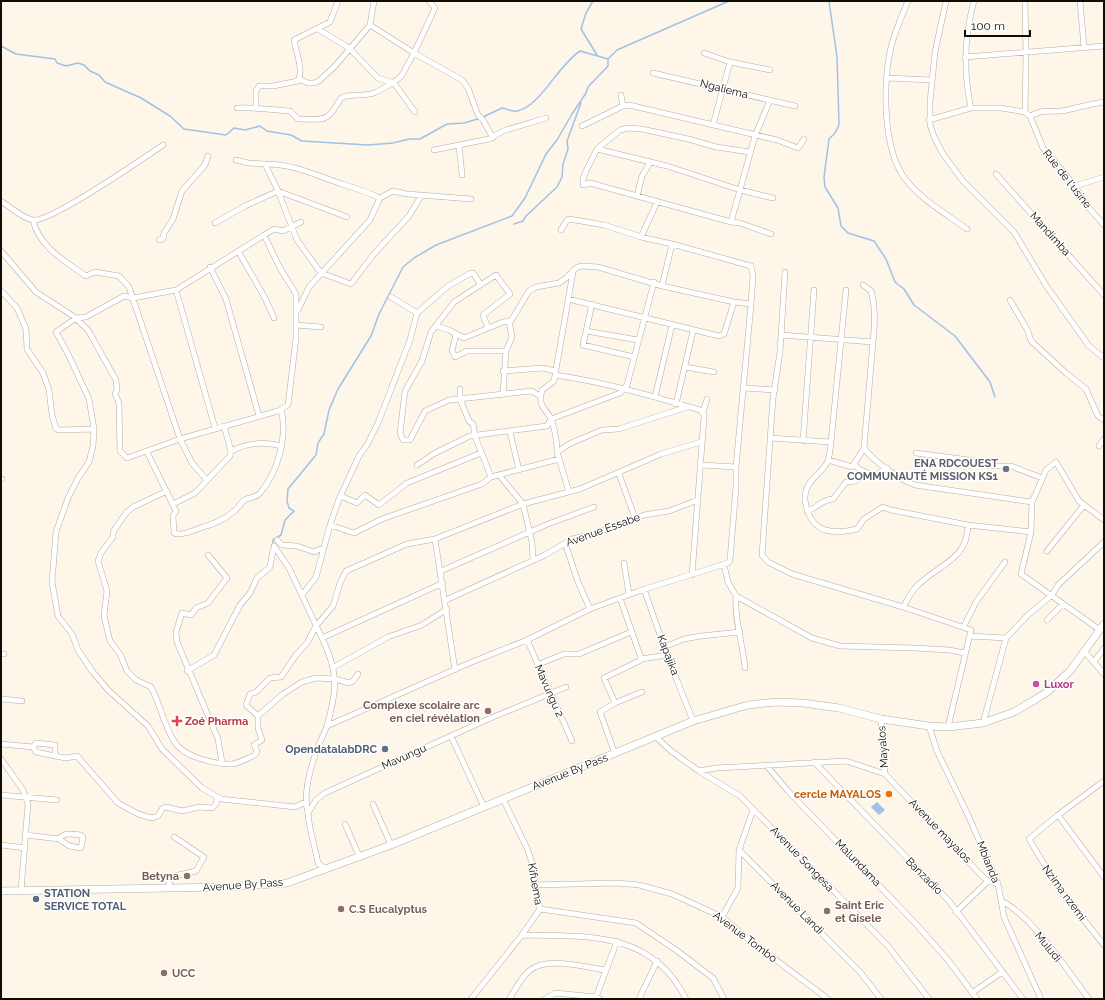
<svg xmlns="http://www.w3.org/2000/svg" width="1105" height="1000" viewBox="0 0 1105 1000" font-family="Raleway,sans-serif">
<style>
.water{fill:#a2c1e7}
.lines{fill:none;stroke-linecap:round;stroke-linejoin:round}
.stream{stroke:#a2c1e7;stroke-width:1.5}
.minor-casing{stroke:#b5ac9d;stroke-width:6}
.highway-casing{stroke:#b5ac9d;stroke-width:8}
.minor{stroke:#fff;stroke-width:5}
.highway{stroke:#fff;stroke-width:7}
.worship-dot{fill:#6b7280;stroke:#fff;stroke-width:1.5}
.hotel-dot{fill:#d1479c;stroke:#fff;stroke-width:1.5}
.education-dot{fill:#8d6e63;stroke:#fff;stroke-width:1.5}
.health-dot{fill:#e0444e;stroke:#fff;stroke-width:1.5}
.service-dot{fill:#5c6f8a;stroke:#fff;stroke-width:1.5}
.food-dot{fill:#e8710a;stroke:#fff;stroke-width:1.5}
.labels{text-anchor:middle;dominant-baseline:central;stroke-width:3;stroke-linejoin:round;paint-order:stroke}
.street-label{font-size:11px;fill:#100d07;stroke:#fff}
.worship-label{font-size:11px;font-weight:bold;fill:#5b616d;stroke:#fff;text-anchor:end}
.hotel-label{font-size:11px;font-weight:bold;fill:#b23c85;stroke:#fff;text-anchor:start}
.education-label{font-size:11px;font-weight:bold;fill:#785e54;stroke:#fff;text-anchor:start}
.health-label{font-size:11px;font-weight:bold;fill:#be3a42;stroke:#fff;text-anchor:start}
.service-label{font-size:11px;font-weight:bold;fill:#4e5e75;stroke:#fff;text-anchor:end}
.food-label{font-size:11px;font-weight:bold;fill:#c56008;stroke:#fff;text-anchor:end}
</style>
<rect width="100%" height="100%" fill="#fdf6e9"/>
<!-- water -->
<path class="water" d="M877 802 885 810 879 815 871 807Z"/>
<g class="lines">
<!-- stream -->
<path class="stream" d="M593 1 586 13 581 29 597 55
M829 1 837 57 839 125 835 133 829 139 824 177 825 187 838 208 841 226 848 233 874 241 886 259 895 282 904 289 914 305 955 336 990 382 995 397
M1 46 16 54 55 59 57 63 66 66 78 63 84 65 90 71 99 75 105 82 141 98 170 116 184 129 226 135 234 128 245 130 260 126 267 131 291 135 302 141 368 145 393 143 409 139H420L447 124 464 123 481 118 502 108C508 109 511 112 517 111 540 107 558 65 580 51L608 59
M608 59 617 50 729 1
M514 224 523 221 526 216 557 187 562 177 563 164 568 149 567 141 581 103
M273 545V540L281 535 285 520 294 511 289 508 287 501 288 489 316 455 318 443 324 434 329 410 338 389 371 336 379 314 403 267 414 258 436 245 512 216 525 198 546 154 557 140 572 114 586 93 588 87 608 66V59"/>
<!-- minor casing -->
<g class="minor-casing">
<path id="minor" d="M908 1C902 16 895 31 891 47 883 82 882 150 906 180 922 200 946 214 967 229
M946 1 935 52 930 102V125L935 139 943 154 963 181 1014 232 1047 287 1089 346 1104 358
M1025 1 1026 53 1025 112
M1080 1 1084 47
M370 25 414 53 462 80 468 88 478 115 483 120 493 138
M318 29 349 48 378 78 394 83 415 112
M704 53 730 62
M965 57 1104 46
M653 73 795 106
M887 78 932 80
M299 79 308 83H314L319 81 336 65 370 25 374 1
M621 95 623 106 629 105 777 140 798 148 804 139
M256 107V91L259 86H273L298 81C304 71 296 52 294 40L330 22 338 1
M237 108C255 107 272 110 290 111L298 119C326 119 327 123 341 98 352 93 363 97 374 93 379 91 397 81 400 77 404 74 405 68 408 64 418 46 426 27 435 8L429 1
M971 108C963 71 964 37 974 1
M1030 116C1048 107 1051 114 1067 110 1079 107 1091 104 1104 102
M929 120 971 108H1001L1025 112 1030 116 1043 148 1075 186 1089 208 1104 225
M713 125 730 62 770 70
M582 126 623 106
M459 145 462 175
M597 149 667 166 740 190 773 198
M434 150 489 139 503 131 546 118
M750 152 716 147 688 139 642 129 628 128 620 130 597 149 586 171 583 179V185L590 183 731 222 740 223 771 234
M236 160 248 163 265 164 278 191 297 240 321 273 351 284 373 255 409 216 421 196
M265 164C294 164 315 175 342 184 355 188 367 192 380 198L393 191 407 194 471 199
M996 174 1104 295
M1075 186 1104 177
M637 196 642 176 650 163
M1 201C10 207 22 218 33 220 49 223 144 158 163 145
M33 220C39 247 65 261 86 276L95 272 119 276 129 287 180 439 192 463 206 479
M301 222 283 231 274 229 176 290 133 298 124 296 86 317 76 318 56 332 68 354 89 399 94 429 93 446 89 462 78 478 68 498 56 532 52 582 58 616 72 634 78 650 92 671 108 690 148 726 162 749 202 788 221 799 295 807 306 802
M731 222 755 136 770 100
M215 223 245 206 278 191 347 217
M561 230 567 220 569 219 604 225 641 237 672 244 662 286
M641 237 657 202
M159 240 163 239 164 233 173 219 182 191 205 165 208 156
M672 244 751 266 753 276 751 304
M1 251 36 292 73 316 88 330 116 380 117 390 115 394 119 403 120 451 127 458 180 439 278 411 288 405 296 338V294L280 268 264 235
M238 251 265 298 274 318
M210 267 226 299 259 416
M785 272 780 352 773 398 762 555 768 562 792 574 903 607 971 630 948 727
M863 285 871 291C876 308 875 325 873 342
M176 290 215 428
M1 291 17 308 26 329 27 349 43 373 49 390 52 415 56 429 60 430 94 429
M391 297 417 313
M1010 300 1028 331 1031 341 1066 373 1086 389 1098 416 1104 420
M592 304 583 345 634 357
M298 310 309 287 370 220 380 198
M296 325 321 327
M436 326 449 330 464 338 503 322 511 321 529 291 536 287 559 283 566 278 576 268 581 266 598 267 662 286 734 302 724 334 719 336 568 299
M488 328 483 315 510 294 496 275 454 302 431 332 422 361 405 391 400 433 403 440H410L425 411 449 400 532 391 541 397
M586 331 638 340
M456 334 452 351 455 357 467 351H506
M781 335 873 342 864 448C873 461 900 480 915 485L1032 502
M685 367 714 372
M503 371 543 368 555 371
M555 375C604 382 652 396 700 410L704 415V418L692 575
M744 388 775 390
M460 389V399L469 421 473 424 475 436 491 477
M503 393 506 351 512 337 509 321
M655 397 672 325
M676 404 693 331
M703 412 707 399
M510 432 519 470
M770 438 831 442 846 290
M803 441 814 290
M831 442C830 450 830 460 825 466 819 474 808 481 806 491 804 498 805 502 807 509 814 534 835 534 857 529L864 519 883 507 891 510 968 525 1031 532
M1099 446 1104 439
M231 451C248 443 263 441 282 446
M147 452 176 511 173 516 174 533C180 536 193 531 200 528 211 525 225 519 233 512 238 509 240 504 243 501 247 497 255 499 260 493 278 472 288 436 281 409
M557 452C557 441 555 431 552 421 548 409 537 409 542 390L554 381 573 272
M916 453 969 460 996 466H1011L1042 478
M828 460 852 467 864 448
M417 465 435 453 470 436 547 426 551 419 620 393 627 385 654 282
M701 465 736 467
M855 465 859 469 874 476 887 468
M619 474 635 518
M500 476 523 504 532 542 533 560
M1 479H2
M167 491 133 507 126 513 113 532V537L101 553 98 561 107 591 104 616 110 641 120 654 127 671 136 680 151 687C160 704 164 725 174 741 183 757 214 764 232 764 240 763 248 758 255 755L257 751 254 745 262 740 258 728V716L283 694 302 682 316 678 335 679 349 683 353 681 358 674
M569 492 557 452 571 443 602 430 619 429 687 407
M341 496 357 503 365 495 379 505 407 483 481 453
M173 504 195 493 230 456 231 451 224 426
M807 511C820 507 818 501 833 499L846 482 856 481 865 472
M330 525 354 533 382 519 482 484 491 477 559 459
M435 539 455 670
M277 540 282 545 297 546 314 552 320 549 323 550
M565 543 578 582 590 609
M274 546 289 568 322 638
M1047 551 1084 505
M208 555 227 578 208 603 196 608 191 615 182 613 176 632 177 642 218 739 222 762
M624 563 629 594
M724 565 728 582 736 596 812 638 840 646 914 648 949 650 965 653
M441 571 548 524 594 507
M644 589 667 655 693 721
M302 595 316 577 330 525 339 499 359 456 367 445 378 423 410 340 417 313 448 286 471 273H473L481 285
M736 596C734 620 743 644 745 668
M446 600 545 555 572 539 594 534 644 515 669 511 698 500
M903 607C908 599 912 590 919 584 941 563 967 560 968 525
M1047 620 1063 604
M964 626 976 602 1005 562
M1100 630 1021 574 1031 532 1032 502 1046 470 1056 462 1079 501 1104 520
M970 636 1006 638
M527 640 572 741
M664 647 684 639 701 636 740 632
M1084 651 1104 674
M1 654H4
M641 659 667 655
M1094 662 1104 648
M537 665 564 654H579L631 632
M334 667 388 637 422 625 447 609
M187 671 214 655 240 605 250 593 257 578 270 567 273 550
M1 699 22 701
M615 703 604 678 639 661 641 658 620 598
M258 716 246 705 250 694 256 692 270 678 281 677 296 655 307 643 316 626 333 606 340 583 346 571 407 544 435 539 523 504 580 489 661 454 701 442
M881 719 885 774
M983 723 1006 638 1028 615 1052 595 1058 585 1104 542
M327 726C337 690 339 673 322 638L443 583
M929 726 937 751 968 815 998 884 1004 917 1041 999
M451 736 484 807
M655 736 671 751 699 771 740 796 888 946 929 999
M36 743 55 745V756L36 752 33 747Z
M1 744 33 747
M615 754 600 712 615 703 642 692
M55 756 66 758 77 756 118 803 138 814 152 818 158 816 162 809 166 807 182 811 199 807 212 808 216 804 217 798
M1 759 23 790 28 804 21 891
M814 762 949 901 1023 999
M766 765 788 791 916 924 948 960 977 999
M699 771 716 768 846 761 885 774 983 877 988 881 998 884
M1104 781 1058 815 1029 839 1059 889 1104 945
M1 795 57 800
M373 804 391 845
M753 810 739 850 860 972 881 999
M308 813C301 788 316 750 327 726L467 664 527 640 590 609 639 591 728 563 730 560 736 487V467L751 304 734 302
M1058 815 1104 877
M345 824 360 858
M26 835 59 839 69 846 81 848 83 837 81 835C73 834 64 832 59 839
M1 845 25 848
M326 870 318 863C315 846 309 830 308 813L316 800 325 793 486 720 566 687
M535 885 616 883 639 885 672 894 722 917 748 939 828 999
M169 888 170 877 196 871 204 857 174 837
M1002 901C1035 919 1066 969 1089 999
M540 909 636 923 676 950 713 978 724 999
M956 912 988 881
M722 917 738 888 739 850
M522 935C588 936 652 931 686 999
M972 993 1002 972
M596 997 617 941
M471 999 522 935 540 909 532 863 527 848 503 799
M509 999C515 991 521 977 529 971 546 956 584 967 605 970
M545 999 555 993 596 997 600 999
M639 999 657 961"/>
</g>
<!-- highway casing -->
<g class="highway-casing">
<path id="highway" d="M1 891 226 887 287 883 391 845 693 721 748 705 776 702 803 703 839 708 881 719 929 726 948 727 983 723 1014 712 1046 693 1070 671 1104 624"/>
</g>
<!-- minor -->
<use href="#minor" class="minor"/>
<!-- highway -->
<use href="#highway" class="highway"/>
</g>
<!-- markers -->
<circle class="worship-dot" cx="1006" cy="469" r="4"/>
<circle class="hotel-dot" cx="1036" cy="684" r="4"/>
<g class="education-dot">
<circle cx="488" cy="711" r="4"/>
<circle cx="187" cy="876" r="4"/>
<circle cx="341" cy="909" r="4"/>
<circle cx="827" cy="911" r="4"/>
<circle cx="164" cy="973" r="4"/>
</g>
<path class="health-dot" d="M175 715h4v4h4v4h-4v4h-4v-4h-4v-4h4z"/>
<g class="service-dot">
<circle cx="385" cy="749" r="4"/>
<circle cx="36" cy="899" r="4"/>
</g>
<circle class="food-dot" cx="889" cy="794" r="4"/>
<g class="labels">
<!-- street labels -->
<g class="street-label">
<text transform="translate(724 89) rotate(14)">Ngaliema</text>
<text transform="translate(1067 179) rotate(52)">Rue de l'usine</text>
<text transform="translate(1050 234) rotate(48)">Mandimba</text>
<text transform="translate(603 530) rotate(-20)">Avenue Essabe</text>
<text transform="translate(668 655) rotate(69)">Kapajika</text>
<text transform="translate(549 691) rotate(66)">Mavungu 2</text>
<text transform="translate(883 747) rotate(-94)">Mayalos</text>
<text transform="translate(404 757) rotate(-24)">Mavungu</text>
<text transform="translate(570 772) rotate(-22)">Avenue By Pass</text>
<text transform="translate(940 831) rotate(46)">Avenue mayalos</text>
<text transform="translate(802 859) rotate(46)">Avenue Songesa</text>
<text transform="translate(988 862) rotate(68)">Mbianda</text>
<text transform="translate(858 863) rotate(46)">Malundama</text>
<text transform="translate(924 876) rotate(45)">Banzadio</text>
<text transform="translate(535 884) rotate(80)">Kifuema</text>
<text transform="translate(243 885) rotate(-4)">Avenue By Pass</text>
<text transform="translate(1064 893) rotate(54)">Nzima nzemi</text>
<text transform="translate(797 908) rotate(45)">Avenue Landi</text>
<text transform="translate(745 937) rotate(37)">Avenue Tombo</text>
<text transform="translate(1048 947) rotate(51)">Muludi</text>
</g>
<!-- worship labels -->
<g class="worship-label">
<text x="998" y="463">ENA RDCOUEST<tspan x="998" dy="13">COMMUNAUTÉ MISSION KS1</tspan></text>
</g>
<!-- hotel labels -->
<g class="hotel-label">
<text x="1044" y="684">Luxor</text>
</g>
<!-- education labels -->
<g class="education-label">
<text x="480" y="705" text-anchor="end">Complexe scolaire arc<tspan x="480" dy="13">en ciel révélation</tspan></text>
<text x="179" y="876" text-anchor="end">Betyna</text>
<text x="835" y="905">Saint Eric<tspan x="835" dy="13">et Gisele</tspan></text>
<text x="349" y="909">C.S Eucalyptus</text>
<text x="172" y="973">UCC</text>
</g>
<!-- health labels -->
<g class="health-label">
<text x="185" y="721">Zoé Pharma</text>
</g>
<!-- service labels -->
<g class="service-label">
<text x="377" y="749">OpendatalabDRC</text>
<text x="44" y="893" text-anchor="start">STATION<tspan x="44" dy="13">SERVICE TOTAL</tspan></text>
</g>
<!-- food labels -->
<g class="food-label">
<text x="881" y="794">cercle MAYALOS</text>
</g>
</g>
<!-- border -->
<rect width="1105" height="1000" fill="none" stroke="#100d07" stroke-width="4"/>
<!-- scale -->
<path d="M965 30v6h65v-6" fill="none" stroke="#100d07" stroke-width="2"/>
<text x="971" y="30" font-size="12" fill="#100d07" stroke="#ffffff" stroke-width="3" paint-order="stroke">100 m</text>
</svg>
